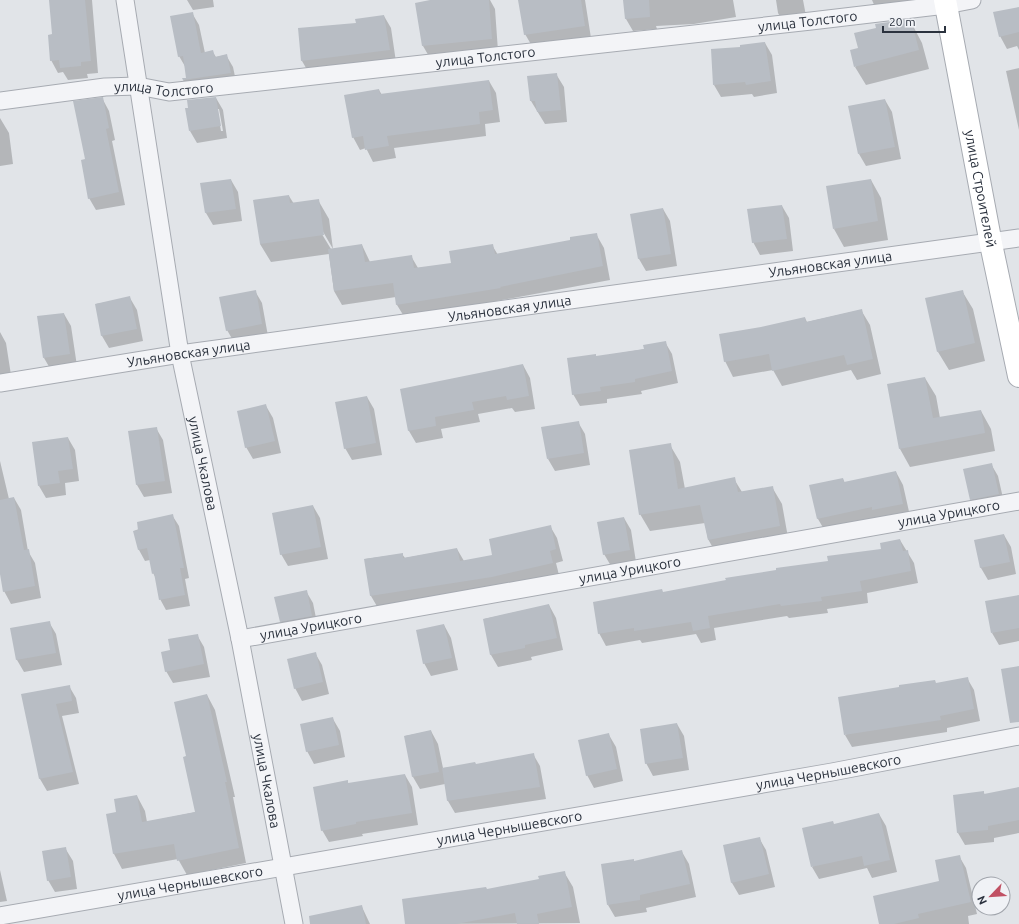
<svg xmlns="http://www.w3.org/2000/svg" width="1019" height="924" viewBox="0 0 1019 924" font-family="Ubuntu,sans-serif">
<style>
.shadow{fill:#0003;fill-rule:evenodd}
.building{fill:#b8bdc4}
.lines{fill:none;stroke-linecap:round;stroke-linejoin:round}
.street-casing{stroke:#a7abb2;stroke-width:19}
.secondary-casing{stroke:#a7abb2;stroke-width:24}
.street{stroke:#f3f4f7;stroke-width:17}
.secondary{stroke:#fff;stroke-width:22}
.labels{text-anchor:middle;dominant-baseline:central;stroke-width:3;stroke-linejoin:round;paint-order:stroke}
.street-label{font-size:14px;fill:#2b323e;stroke:#f0f2f6}
</style>
<rect width="100%" height="100%" fill="#e1e4e8"/>
<!-- shadow -->
<path class="shadow" d="M50 0H92L98 73 87 74 88 78 68 80 63 72 58 73 51 60 53 35Z
M187 0H213L214 7 193 10Z
M436 0H490L495 9 498 51 430 58 423 46Z
M519 0H585L591 38 532 46 525 34Z
M624 0H733L736 17 694 24 656 26 657 29 633 31 626 19Z
M776 0H803L807 21 785 25 778 13Z
M872 0H910L911 9 879 16Z
M1019 8V50L1017 46 1007 49 1000 36Z
M192 13 199 25 205 53 212 51 216 57 226 55 233 67 237 86 191 92 183 80 187 78 186 68 179 56Z
M384 16 391 28 396 62 309 73 302 61 299 29 357 24Z
M912 24 922 43 929 69 866 85 855 67Z
M765 43 772 55 777 93 754 97 752 94 721 97 714 85 742 48Z
M1019 68V130L1006 71Z
M556 74 564 87 567 122 545 124 531 101 528 77Z
M489 81 496 93 500 122 485 124 486 136 394 148 396 158 373 162 366 148 360 150 353 137 379 90 382 95Z
M102 98 109 111 115 140 112 141 125 205 96 210 89 198 86 160Z
M216 98 223 110 227 138 197 143 190 131ZM217 109H219L223 131H221Z
M885 100 892 112 901 159 866 166 859 154Z
M0 118 9 133 13 164 0 166Z
M231 180 238 192 242 221 213 225 206 213 201 184Z
M871 180 881 198 888 240 844 247 834 229Z
M289 196 294 204 318 200 329 219 333 249 362 245 370 262 411 256 418 268 452 264 492 245 498 255 572 241 596 234 604 248 610 280 405 318 397 305 396 297 342 305 334 291 329 254 271 262 260 244ZM322 230 333 249H331L320 231Z
M782 206 789 218 793 251 760 255 753 242Z
M663 209 670 221 677 266 646 271 639 259 632 215Z
M255 291 262 303 268 336 234 342 227 330Z
M962 291 973 309 985 361 949 370 938 352Z
M130 298 137 310 143 341 109 348 102 336 96 304Z
M861 310 870 325 881 374 857 380 851 370 782 386 773 370 733 377 725 361 805 318 807 322Z
M64 314 71 326 77 366 51 370 44 358Z
M0 332 6 343 11 375 0 377Z
M665 342 672 354 678 383 641 391 642 394 607 399V403L580 406 573 394 597 357 645 349Z
M523 365 530 378 535 409 515 412 512 408 478 414 480 422 441 429 443 438 416 443 409 431 401 390Z
M925 378 936 396 940 418 981 411 991 429 995 451 910 467 900 449Z
M367 397 374 409 382 455 352 460 345 448Z
M266 406 273 418 281 453 253 459 246 447Z
M578 422 585 434 590 465 555 471 548 459Z
M156 428 163 440 172 493 144 497 137 485 129 432Z
M68 438 75 450 79 481 65 483 66 495 46 498 39 486Z
M670 445 680 462 685 489 734 479 742 492 772 487 782 504 789 543 718 557 708 539 705 523 650 531 640 514Z
M0 461 9 499 14 498 21 510 28 551 35 563 41 598 11 604 4 591 0 570Z
M991 464 998 476 1005 507 978 511 971 499Z
M896 472 903 485 910 516 825 531 818 519 810 486 843 479 845 483Z
M313 506 320 518 328 559 288 566 281 554Z
M172 515 179 526 189 578 185 579 190 606 166 610 160 599 157 580 153 573 150 560 145 561 139 550 134 531Z
M624 518 631 530 636 562 611 566 604 554Z
M550 526 557 538 563 561 556 563 559 575 378 608 371 596 365 559 402 554 405 558 457 549 464 561 494 556Z
M1004 535 1011 547 1016 574 988 580 981 568 976 541Z
M900 540 914 563 918 583 867 593 868 603 827 609 828 613 789 618 787 616 714 628 716 640 701 643 696 634 642 643 640 640 606 646 599 633 663 593 829 562 882 550Z
M306 591 313 603 318 628 288 634 281 621Z
M1019 599V641L999 645 992 633Z
M549 605 556 618 563 650 531 657 532 660 498 667 491 655 484 619Z
M49 622 56 634 62 665 24 672 17 660 11 629Z
M444 625 451 638 458 670 431 676 424 663Z
M197 635 204 647 210 677 173 683 166 671 171 651Z
M315 653 322 665 329 694 302 701 295 688Z
M967 678 974 690 980 721 947 728V732L852 747 845 735 936 684Z
M69 686 76 698 79 713 62 716 79 784 47 791 40 779 22 695Z
M207 695 215 710 235 797H233L246 863 187 875 178 859 122 869 114 854 107 815 117 813 137 796 145 811 147 822 196 812 187 757Z
M333 719 340 731 345 757 314 764 307 751Z
M677 724 684 736 689 770 653 776 646 763Z
M431 731 438 744 443 768 476 765 533 754 540 766 546 799 455 813 448 801 445 784 420 789 413 777 405 736Z
M609 735 616 747 623 781 594 788 587 775Z
M405 775 412 787 418 825 362 834 363 836 329 842 322 830 347 781 349 784Z
M1019 788V833L994 838V842L965 845 958 833 984 793 985 795Z
M879 814 886 826 897 872 872 878 867 868 819 879 812 867Z
M759 838 766 850 775 887 739 895 732 883 724 846Z
M65 848 73 861 77 889 55 892 48 880Z
M682 852 689 864 696 897 646 908 647 912 615 917 608 905 634 862Z
M959 856 966 868 977 914 968 916 969 924H880L941 882Z
M0 870 7 901 0 902Z
M564 872 573 887 580 923 406 924 487 890 540 880Z
M362 907 370 924H336Z"/>
<!-- building -->
<path class="building" d="M49 0H85L91 61 81 62V66L60 68 59 60 50 61 48 35 52 34Z
M430 0H489L492 39 422 46 415 3Z
M518 0H581L585 26 524 35Z
M623 0H649L650 17 625 19Z
M1019 7V32L999 37 993 12Z
M193 12 201 53 213 50 215 57 227 54 231 73 183 80 182 78H186L183 56 178 57 170 16Z
M384 15 390 50 301 61 298 28 356 23 355 19Z
M911 19 919 50 854 67 850 50 858 48 854 33 876 28 875 24Z
M765 42 771 81 746 85 745 82 713 85 711 49 740 47V45Z
M557 73 561 110 537 112 535 101H530L527 76Z
M489 80 493 110 479 112 480 124 387 136 389 146 365 150 363 136 352 138 344 95 379 89 380 94Z
M103 97 109 128 106 129 119 192 88 199 81 160 85 159 73 101Z
M216 97 221 126 189 131 185 108H188L187 100Z
M885 99 895 147 858 154 848 106Z
M231 179 236 209 205 213 200 183Z
M871 179 878 221 833 229 826 186Z
M289 195 290 203 319 199 324 235 260 244 253 200Z
M782 205 787 239 752 243 747 209Z
M663 208 671 254 638 259 630 214Z
M597 233 603 266 500 287 501 288 396 305 393 283 334 291 328 249 362 244 365 262 412 255 414 268 451 263 449 251 493 244 495 254 570 240V237Z
M256 290 262 324 226 331 219 297Z
M963 290 975 343 937 352 925 298Z
M130 296 137 329 101 336 95 304Z
M862 309 873 359 847 365 844 355 772 371 769 354 724 362 719 334 761 327 805 317 806 322Z
M64 313 70 354 43 358 37 316Z
M666 341 672 371 635 379V382L600 387 601 391 572 395 567 358 596 354V356L644 349 643 345Z
M523 364 529 396 507 400 506 396 472 402 474 410 435 417 436 426 408 431 400 389Z
M925 377 933 418 981 410 985 433 899 449 887 384Z
M367 396 376 443 344 449 335 402Z
M266 404 275 441 245 448 237 411Z
M579 421 584 453 547 459 541 427Z
M157 427 165 481 136 485 128 431Z
M68 437 73 469 58 471 60 483 38 486 32 442Z
M671 443 678 489 735 477 738 492 773 486 780 526 708 540 700 505 639 515 629 450Z
M992 463 999 494 970 500 963 469Z
M896 471 903 504 872 510V507L817 519 809 485 843 478 844 482Z
M14 497 24 550 29 549 35 586 3 592 0 574V500Z
M313 505 321 547 280 555 272 513Z
M173 514 184 568H180L185 595 159 600 154 573 152 574 147 548 138 550 133 531 138 530 137 522Z
M624 517 630 550 603 555 597 522Z
M551 525 556 549 550 551 553 563 492 577 370 596 364 559 403 553V558L457 548 460 561 492 555 489 539Z
M1004 534 1010 562 980 568 974 540Z
M900 539 903 551 908 550 911 571 860 581 862 591 821 597 822 601 781 606 780 604 708 616 710 628 693 631 691 622 634 631V628L598 634 593 602 662 589 663 592 726 580 725 578 776 570V568L828 561 827 556 881 549 880 543Z
M307 590 312 616 280 622 274 597Z
M1019 595V628L991 633 985 601Z
M549 604 557 638 525 645V648L490 655 483 619Z
M50 621 56 653 16 660 10 628Z
M444 624 452 658 423 664 416 630Z
M198 634 204 664 165 672 161 652 170 650 168 639Z
M316 652 323 682 294 689 287 659Z
M1019 666V722L1010 723 1001 669Z
M968 677 974 709 940 716 941 720 844 735 838 697 899 687V685L935 680 936 683Z
M70 685 72 701 56 704 73 772 39 779 21 694Z
M207 694 227 782H225L239 848 177 861 174 844 113 854 106 814 116 812 114 799 137 795 142 822 195 812 183 757 186 756 174 702Z
M333 717 339 745 306 752 300 724Z
M677 723 683 758 645 764 640 729Z
M431 730 439 772 412 777 404 736Z
M609 733 617 769 586 776 578 740Z
M534 753 540 787 447 801 442 768 475 762 476 764Z
M405 774 412 813 356 822V824L321 831 313 787 348 780V783Z
M1019 787V820L988 826V830L957 833 953 795 984 791V794Z
M879 813 890 860 864 866 862 856 811 867 802 828 833 821 834 824Z
M760 837 769 874 731 883 723 845Z
M66 847 71 877 47 881 42 851Z
M682 850 690 884 640 895V900L607 905 601 864 634 859V861Z
M960 855 971 902 918 914 919 918 894 924H879L873 896 939 881 935 860Z
M565 871 572 907 537 914 539 924H517L515 913 456 924H405L402 899 486 887 487 889 539 879 538 876Z
M362 905 366 924H310L309 916Z"/>
<g class="lines">
<!-- street casing -->
<g class="street-casing">
<g id="street">
<path id="s1" d="M125 0 180 354 240 639 294 924"/>
<path id="s2" d="M0 101 105 87 138 86 169 92 811 21 946 5 972 0"/>
<path id="s3" d="M0 383 180 354 1019 238"/>
<path id="s4" d="M240 639 1019 501"/>
<path id="s5" d="M0 916 832 772 1019 736"/>
</g>
</g>
<!-- secondary casing -->
<g class="secondary-casing">
<g id="secondary">
<path id="s6" d="M945 0 991 244 1019 376"/>
</g>
</g>
<!-- street -->
<use href="#street" class="street"/>
<!-- secondary -->
<use href="#secondary" class="secondary"/>
</g>
<g class="labels">
<!-- street labels -->
<g class="street-label">
<text stroke="none"><textPath href="#s2" startOffset="813">улица Толстого</textPath></text>
<text stroke="none"><textPath href="#s2" startOffset="489">улица Толстого</textPath></text>
<text stroke="none"><textPath href="#s2" startOffset="165">улица Толстого</textPath></text>
<text stroke="none"><textPath href="#s6" startOffset="192">улица Строителей</textPath></text>
<text stroke="none"><textPath href="#s3" startOffset="839">Ульяновская улица</textPath></text>
<text stroke="none"><textPath href="#s3" startOffset="515">Ульяновская улица</textPath></text>
<text stroke="none"><textPath href="#s3" startOffset="191">Ульяновская улица</textPath></text>
<text stroke="none"><textPath href="#s1" startOffset="470">улица Чкалова</textPath></text>
<text stroke="none"><textPath href="#s4" startOffset="720">улица Урицкого</textPath></text>
<text stroke="none"><textPath href="#s4" startOffset="396">улица Урицкого</textPath></text>
<text stroke="none"><textPath href="#s4" startOffset="72">улица Урицкого</textPath></text>
<text stroke="none"><textPath href="#s5" startOffset="841">улица Чернышевского</textPath></text>
<text stroke="none"><textPath href="#s1" startOffset="794">улица Чкалова</textPath></text>
<text stroke="none"><textPath href="#s5" startOffset="517">улица Чернышевского</textPath></text>
<text stroke="none"><textPath href="#s5" startOffset="193">улица Чернышевского</textPath></text>
</g>
</g>
<!-- north arrow -->
<g transform="translate(991 896) rotate(245)"><circle r="19" fill="#f0f2f6" stroke="#a1a5ac"/>
<path d="M0-3L7 15L0 10L-7 15Z" fill="#c15164"/>
<text y="-6" font-size="11" font-weight="bold" text-anchor="middle" fill="#2b323e">N</text>
</g>
<!-- scale -->
<path d="M883 26v6h62v-6" fill="none" stroke="#2b323e" stroke-width="2"/>
<text x="889" y="26" font-size="12" fill="#2b323e" stroke="#f0f2f6" stroke-width="3" paint-order="stroke">20 m</text>
</svg>
